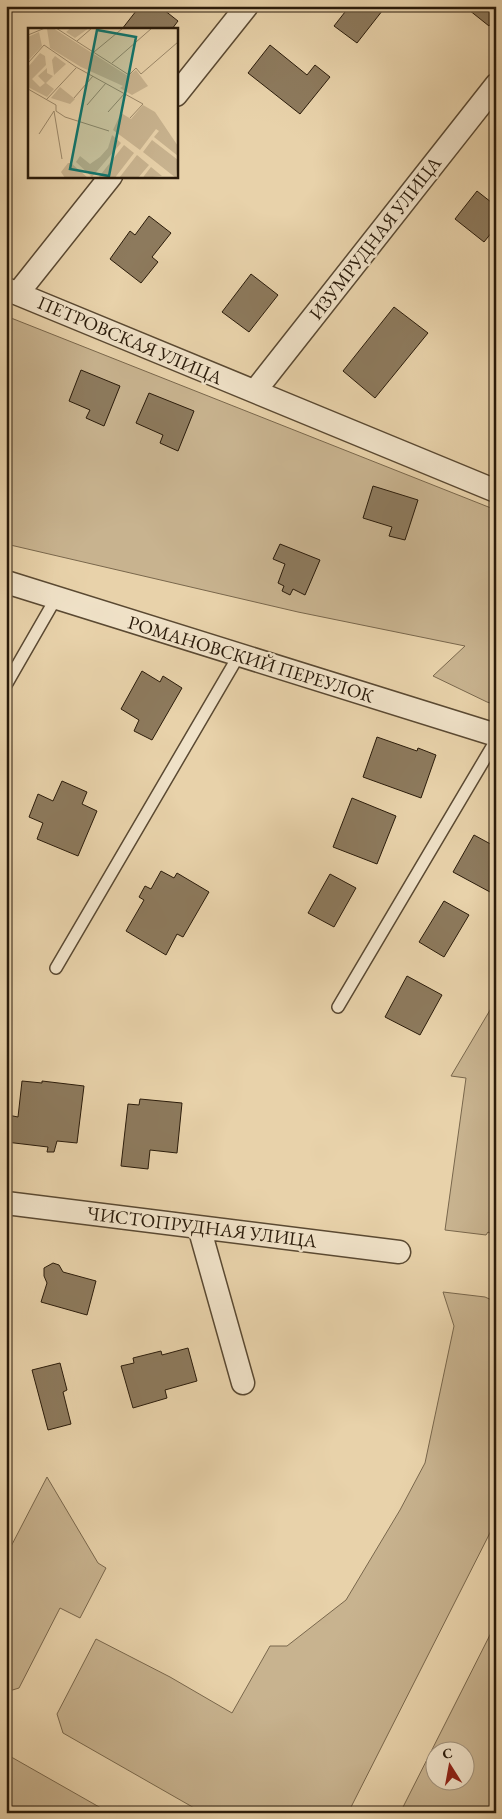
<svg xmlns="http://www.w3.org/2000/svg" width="502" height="1819" viewBox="0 0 502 1819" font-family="'EB Garamond',serif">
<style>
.green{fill:#c8b38f;stroke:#79674c;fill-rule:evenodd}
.building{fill:#8d7a5d;stroke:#2a1b0a}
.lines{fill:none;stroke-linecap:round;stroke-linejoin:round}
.service-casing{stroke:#5a4932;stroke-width:14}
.minor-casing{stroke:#5a4932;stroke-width:25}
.service{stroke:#f0e2c8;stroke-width:11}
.minor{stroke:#f0e2c8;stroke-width:22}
.labels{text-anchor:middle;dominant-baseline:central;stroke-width:5;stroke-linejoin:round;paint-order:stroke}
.street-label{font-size:19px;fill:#2a1b0a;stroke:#f0e2c8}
.inset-road{fill:none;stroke:#9c896a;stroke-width:1}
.view{fill:#0f766e;fill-opacity:0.15;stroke:#0f766e;stroke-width:2.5}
.inset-edge{fill:none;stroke:#2a1b0a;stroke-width:2.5}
</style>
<rect width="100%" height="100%" fill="#e8d2aa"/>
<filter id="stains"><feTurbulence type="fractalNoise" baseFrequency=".004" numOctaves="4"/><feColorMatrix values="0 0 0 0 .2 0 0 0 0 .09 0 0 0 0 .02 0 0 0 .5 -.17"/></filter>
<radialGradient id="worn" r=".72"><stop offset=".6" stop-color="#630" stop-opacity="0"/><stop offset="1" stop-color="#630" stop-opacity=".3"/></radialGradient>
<!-- green -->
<path class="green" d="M6 316 496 510V705L487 702 433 676 465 646 298 612 6 544Z
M496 1000V1236L488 1232 486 1235 445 1230 466 1078 451 1076Z
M443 1292 485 1297 496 1302V1521L348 1813H203L63 1733 57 1714 96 1639 170 1677 232 1713 270 1646H287L346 1600 400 1510 425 1463 454 1326Z
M47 1477 98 1563 106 1568 80 1618 60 1608 19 1688 6 1692V1556Z
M496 1623V1813H400ZM434 1752H464V1782H434Z
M6 1754 108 1812 109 1813H6Z"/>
<!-- building -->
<path class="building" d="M140 6H159L178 21 172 29H122Z
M337 6H386L357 43 334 26 345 12Z
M464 6H496V17L489 26Z
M270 45 307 75 315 65 330 77 300 114 248 73Z
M477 191 496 206V227L484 242 455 219Z
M149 216 171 233 152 257 158 262 141 283 110 259 130 231 135 235Z
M251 274 278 295 249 332 222 312Z
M394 307 428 333 375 398 343 371Z
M81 370 120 386 104 426 86 418 90 410 69 401Z
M149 393 194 411 178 451 160 443 163 435 136 423Z
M373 486 418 500 405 540 389 536 392 527 363 518Z
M280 544 320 560 305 595 293 589 290 595 282 591 284 586 278 583 285 564 273 559Z
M142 671 160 682 163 676 182 688 152 740 134 731 139 720 121 709Z
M377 737 417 751 418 748 436 755 421 798 363 777Z
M62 781 87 792 82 804 97 811 78 856 37 839 43 823 29 817 38 794 53 801Z
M352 798 396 816 377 864 333 847Z
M474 835 496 847V882L490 892 453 872Z
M161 871 174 878 177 873 209 892 183 937 177 934 166 955 126 931 144 900 139 897 145 886 151 889Z
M330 874 356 888 334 927 308 913Z
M444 901 469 915 444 957 419 942Z
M407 976 442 995 420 1035 385 1017Z
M22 1081 42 1083V1081L84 1086 77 1143 57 1141 54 1152H47L48 1147 6 1142 8 1115 18 1117Z
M140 1099 182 1103 177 1153 150 1150 148 1169 121 1166 128 1104 139 1105Z
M53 1263 59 1265 63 1272 96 1281 87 1315 41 1302 47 1283 44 1276V1268Z
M188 1348 197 1381 165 1390 167 1398 133 1408 121 1366 134 1363 133 1358 161 1351 162 1355Z
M60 1363 67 1390 63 1392 71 1424 48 1430 32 1370Z"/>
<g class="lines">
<!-- service casing -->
<g class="service-casing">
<path id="service" d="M6 685 56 598
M56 968 239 655
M338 1007 496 740"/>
</g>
<!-- minor casing -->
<g class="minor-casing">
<path id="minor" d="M176 95 247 6
M6 289 496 491
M18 293 111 176
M255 391 496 85
M6 582 496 735
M6 1203 399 1252
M199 1227 243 1383"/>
</g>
<!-- service -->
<use href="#service" class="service"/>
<!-- minor -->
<use href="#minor" class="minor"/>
</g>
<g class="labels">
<!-- street labels -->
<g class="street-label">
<text transform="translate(375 238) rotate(-52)">ИЗУМРУДНАЯ УЛИЦА</text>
<text transform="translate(130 340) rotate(23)">ПЕТРОВСКАЯ УЛИЦА</text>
<text transform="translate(251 659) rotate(17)">РОМАНОВСКИЙ ПЕРЕУЛОК</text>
<text transform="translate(202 1227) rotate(7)">ЧИСТОПРУДНАЯ УЛИЦА</text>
</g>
</g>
<!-- overview -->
<g transform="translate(28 28)">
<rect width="150" height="150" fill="#e8d2aa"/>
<path d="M25 0 100 48 108 42 120 58 104 67 92 60 95 58 53 39 22 20 19 1ZM43 0H61L47 10 38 4ZM11 4 14 18 0 33V9ZM12 25 17 28 18 37 4 51 12 59 17 55 10 48 19 40V45L25 48 18 55 26 61 19 69 0 59V39ZM27 28 38 36 26 47 24 32ZM32 59 47 71 42 76 23 70ZM115 77 127 84 150 118V128L126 109 131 103 128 101 112 122 85 102 93 85 103 91ZM84 107 93 115 64 149 48 134 52 128 62 136 72 129 80 120ZM124 112 150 132 148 150 115 124ZM96 117 106 125 89 147 87 150H70ZM109 127 121 137 110 150H91ZM40 135H43L60 150H37L33 144ZM123 139 134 148 115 150 116 148Z" fill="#c8b38f"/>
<path class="inset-road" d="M28 0 101 47 108 40 113 46 150 14M0 7 17 0M49 13 64 0M66 24 95 0M0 35 16 17 48 39 115 76 102 90M84 35 124 0M0 61 28 77V83L37 89 81 103M46 70 65 48M18 72 48 40M59 77 78 55M26 83 34 131M80 84 97 65M11 106 26 83"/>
<path class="view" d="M69 2 108 9 81 148 42 141Z"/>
<rect width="150" height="150" class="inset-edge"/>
</g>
<!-- margin -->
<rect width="502" height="1819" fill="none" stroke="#e8d2aa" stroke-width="25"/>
<rect x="8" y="8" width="487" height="1804" fill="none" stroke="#2a1b0a" stroke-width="2.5"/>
<rect x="12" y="12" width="477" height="1794" fill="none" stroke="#2a1b0a"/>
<!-- north arrow -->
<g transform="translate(450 1766) rotate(349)"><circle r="24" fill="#f0e2c8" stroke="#a1927c"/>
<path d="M0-4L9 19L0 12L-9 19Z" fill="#8f2418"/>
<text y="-8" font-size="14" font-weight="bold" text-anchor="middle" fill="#2a1b0a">С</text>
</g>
<rect width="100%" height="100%" filter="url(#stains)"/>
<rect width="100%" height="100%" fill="url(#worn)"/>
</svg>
